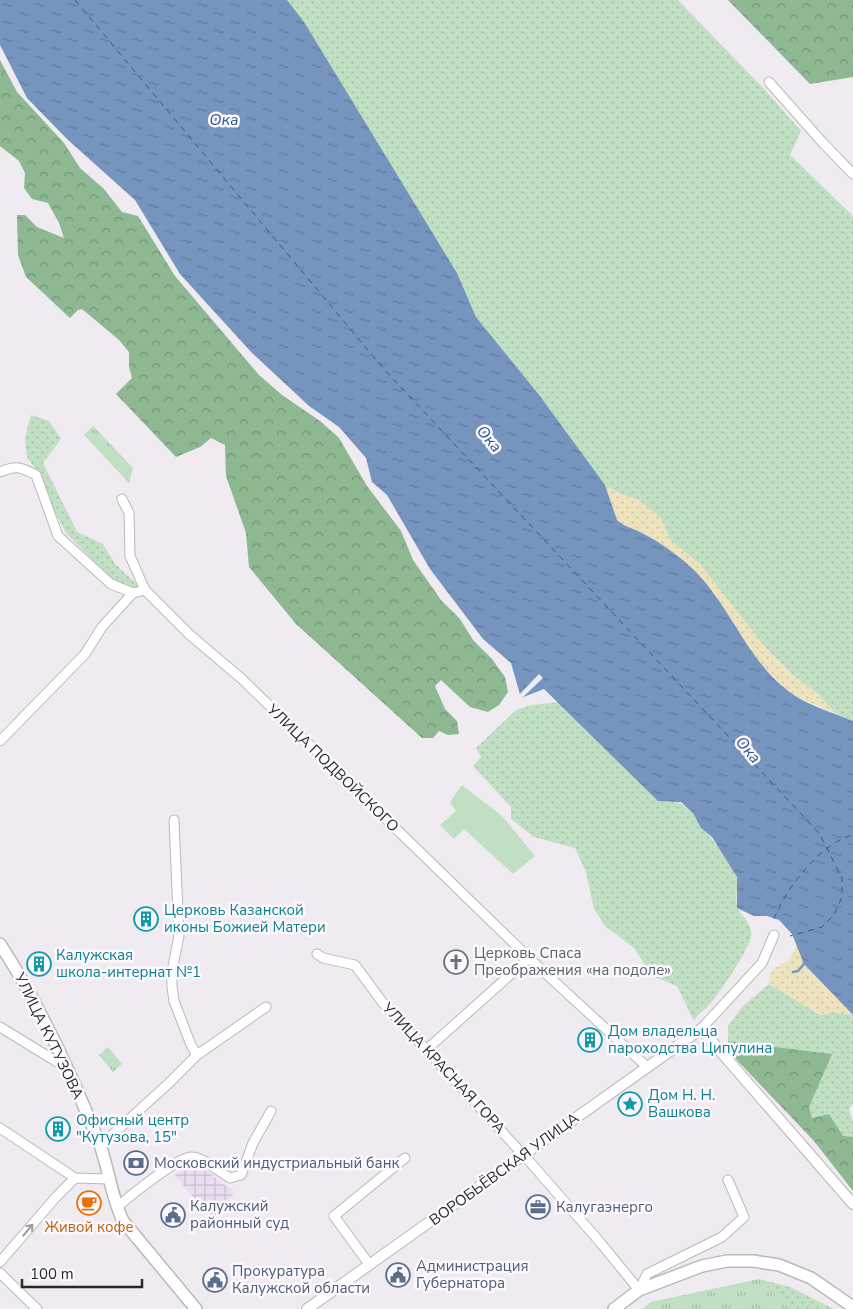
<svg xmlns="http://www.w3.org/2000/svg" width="853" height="1309" viewBox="0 0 853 1309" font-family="'Nunito Sans',sans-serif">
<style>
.industrial{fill:url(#industrial-grid)}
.grass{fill:url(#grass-dots)}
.forest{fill:url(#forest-crowns)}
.sand{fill:url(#sand-dots)}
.park{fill:url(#park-tufts)}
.garden{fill:#c0dfc3}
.water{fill:url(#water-ripples)}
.pier{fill:#efebf0}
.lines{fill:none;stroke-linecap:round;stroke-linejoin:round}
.stream{stroke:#7695be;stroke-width:2.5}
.ferry{stroke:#305890;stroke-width:1;stroke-dasharray:6 5;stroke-linecap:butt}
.minor-casing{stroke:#bbb8bd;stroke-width:11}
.tertiary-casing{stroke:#bbb8bd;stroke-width:12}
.secondary-casing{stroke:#bbb8bd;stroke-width:14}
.minor{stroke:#fff;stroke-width:9}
.tertiary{stroke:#fff;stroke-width:10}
.secondary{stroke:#fff;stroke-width:11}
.oneway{stroke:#9f9e9f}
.labels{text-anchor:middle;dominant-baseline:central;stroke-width:5;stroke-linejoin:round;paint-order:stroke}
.street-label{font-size:15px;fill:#29282a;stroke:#fcf9fe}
.culture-label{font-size:15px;fill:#0d838f;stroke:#fcf9fe;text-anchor:start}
.worship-label{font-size:15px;fill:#5b616d;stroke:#fcf9fe;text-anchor:start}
.service-label{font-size:15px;fill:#4e5e75;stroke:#fcf9fe;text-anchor:start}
.food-label{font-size:15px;fill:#c56008;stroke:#fcf9fe}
.water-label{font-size:16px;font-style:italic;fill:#305890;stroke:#fcf9fe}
</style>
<defs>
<pattern id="industrial-grid" width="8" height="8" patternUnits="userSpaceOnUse" patternTransform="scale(1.25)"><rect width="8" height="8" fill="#eaddf1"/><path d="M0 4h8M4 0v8" fill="none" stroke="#c9becf"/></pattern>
<pattern id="grass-dots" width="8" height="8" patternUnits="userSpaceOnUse" patternTransform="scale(1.25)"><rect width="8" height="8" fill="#c0dfc3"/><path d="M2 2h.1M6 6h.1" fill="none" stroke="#a5bfa8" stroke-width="1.8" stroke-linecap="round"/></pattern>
<pattern id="forest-crowns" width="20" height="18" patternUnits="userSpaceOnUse" patternTransform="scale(1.25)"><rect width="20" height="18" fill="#8db891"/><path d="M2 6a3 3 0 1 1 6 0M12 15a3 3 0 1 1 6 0" fill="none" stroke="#739677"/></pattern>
<pattern id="sand-dots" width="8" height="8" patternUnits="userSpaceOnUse" patternTransform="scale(1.25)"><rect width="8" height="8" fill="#ede3be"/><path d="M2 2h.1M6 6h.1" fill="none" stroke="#cbc3a3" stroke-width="1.8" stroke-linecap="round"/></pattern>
<pattern id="park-tufts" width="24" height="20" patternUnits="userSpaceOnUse" patternTransform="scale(1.25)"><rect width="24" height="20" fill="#c0dfc3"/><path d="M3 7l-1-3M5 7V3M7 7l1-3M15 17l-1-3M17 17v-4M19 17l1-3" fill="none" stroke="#a5bfa8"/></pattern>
<pattern id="water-ripples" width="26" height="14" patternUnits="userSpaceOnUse" patternTransform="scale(1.25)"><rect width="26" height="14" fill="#7695be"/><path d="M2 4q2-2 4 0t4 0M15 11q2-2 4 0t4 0" fill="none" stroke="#617a9b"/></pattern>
</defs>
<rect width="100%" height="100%" fill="#efebf0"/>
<!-- industrial -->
<path class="industrial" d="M191 1161 196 1163 234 1192 223 1209 211 1219 175 1175Z"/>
<!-- grass -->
<path class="grass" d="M287 0H678L764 89 801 131 790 155 853 216V721L835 713 818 694 793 675 765 647 700 565 670 540 661 518 637 499 620 494 605 485 540 396 476 317 457 273Z
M31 415 49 421 61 439 43 463 77 532 103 544 115 564 141 588 134 589 114 582 66 533 55 512 39 474 27 457 25 438Z
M558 702 594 737 693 813C705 835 726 851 736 876 740 886 733 900 739 910 744 919 755 927 750 940 744 957 721 991 709 1005 703 1012 700 1011 694 1021L677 986 652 976 634 948 605 926 594 909 586 872 575 848 534 837 511 819V807L473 766 481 757 476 748 516 710 532 705Z
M769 984 820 1015 833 1012 853 1015V1103L849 1109 853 1123V1137H843L829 1114 812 1118 809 1107 831 1054 728 1041V1026L742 1007Z
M759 1279 790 1287 834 1309H790Z"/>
<!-- forest -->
<path class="forest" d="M728 0H853V77L810 84Z
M0 60 17 92 64 143 80 168 104 189 122 212 138 216 175 276 259 375 282 395 320 421 339 438 367 486 401 531 413 560 441 600 460 619 473 640 492 659 505 677 508 692 499 705 488 712 470 707 441 680 435 686 445 709 457 721 459 734 448 735 439 731 433 738H422L296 624 249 567 246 533 226 476 225 445 211 438 200 447 176 457 116 394 132 378 129 367V352L119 340 82 309 78 310 70 318 26 277 18 255 17 215H25L37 227 64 238 59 223 48 203 32 199 24 188 25 173 19 161 0 146Z
M728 1041 832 1054 809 1107 812 1118 829 1114 843 1136 853 1137V1191L814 1141 733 1056Z"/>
<!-- sand -->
<path class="sand" d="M605 485 620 494 637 499 661 518 670 540 700 564 765 647 793 675 818 694 835 713 799 698 787 690 720 625 718 597 696 572 663 545 641 532 620 524 617 520Z
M797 945 804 964 852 1014 833 1012 820 1015 769 984C770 965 776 970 788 960 792 957 794 950 797 945Z"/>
<!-- park -->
<path class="park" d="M93 426 133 468 129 483 84 435Z
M108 1047 122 1064 113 1072 99 1055Z
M759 1279 790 1309H642L651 1302Z"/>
<!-- garden -->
<path class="garden" d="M462 785 502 816 535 856 513 874 464 829 454 839 440 825 456 811 450 802Z"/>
<!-- water -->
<path class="water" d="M0 0H287L304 22 457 273 476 317 540 396 605 485 617 520C623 526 632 528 640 532 660 542 681 557 696 572 731 608 747 659 787 690 805 705 832 712 853 721V1015L804 964 792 934 779 920 767 916H754L737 908V877L712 837 701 828 693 813 681 802 658 801 544 689 521 698 511 663 483 639 430 569 387 495 372 482 366 458 339 427 309 406 252 353 180 274 135 200 68 140 27 98 0 45Z"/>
<!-- pier -->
<path class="pier" d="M539 674 543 678 520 700 518 696Z"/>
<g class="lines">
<!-- stream -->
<path class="stream" d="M793 972 798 971 804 964"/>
<!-- ferry -->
<path class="ferry" d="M75 0 382 367 819 833 842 878V897L834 915 822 927 790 936
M774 919C785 890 820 843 853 835"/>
<!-- minor casing -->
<g class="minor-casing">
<path id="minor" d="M769 82 823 143 853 174
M0 472C16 465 21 467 36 475L58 536 111 584 133 593 145 590 190 635 242 679 529 958 646 1066
M122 499 129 513 130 556 145 590
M0 741 85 654 102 627 133 593
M174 820 179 936 172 971V987L174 1001 191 1045 197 1055
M317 954 323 958 355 965 383 1003 529 1161 599 1241 639 1290 647 1274 722 1237 744 1217 728 1180
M0 1027 67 1068
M701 1029 762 963 774 935
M426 1050 529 958
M0 1128 75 1178 109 1179
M100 1146 169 1083 197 1055 266 1007
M117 1207C129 1197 179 1156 192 1157 202 1157 221 1173 230 1178L241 1175 253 1143 271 1111
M0 1262 56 1197 75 1178
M369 1264 334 1216 405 1158
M0 1273 37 1309"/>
</g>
<!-- tertiary casing -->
<g class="tertiary-casing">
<path id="tertiary" d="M307 1309 701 1029 853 1204"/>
</g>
<!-- secondary casing -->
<g class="secondary-casing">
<path id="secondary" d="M0 944C41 1007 72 1075 100 1145 109 1170 111 1196 123 1221L196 1309
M614 1309 639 1290 702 1266 727 1261H753L779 1265 811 1278 853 1307"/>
</g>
<!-- minor -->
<use href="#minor" class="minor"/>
<!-- tertiary -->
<use href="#tertiary" class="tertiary"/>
<!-- secondary -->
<use href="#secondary" class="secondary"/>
</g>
<!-- one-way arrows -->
<defs><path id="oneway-shaft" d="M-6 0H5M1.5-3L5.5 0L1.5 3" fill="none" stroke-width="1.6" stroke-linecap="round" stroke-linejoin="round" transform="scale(1.25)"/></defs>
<use class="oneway" href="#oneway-shaft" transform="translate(28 1230) rotate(-50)"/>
<!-- icons -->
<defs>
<g id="building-ring" transform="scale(1.25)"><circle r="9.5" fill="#fcf9fe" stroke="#0f9aa8" stroke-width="1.5"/><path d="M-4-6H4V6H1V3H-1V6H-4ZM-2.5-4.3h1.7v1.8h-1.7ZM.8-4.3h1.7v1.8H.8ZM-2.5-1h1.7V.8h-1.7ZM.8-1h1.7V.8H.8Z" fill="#0f9aa8"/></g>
<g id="church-ring" transform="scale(1.25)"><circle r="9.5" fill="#fcf9fe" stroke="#6b7280" stroke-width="1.5"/><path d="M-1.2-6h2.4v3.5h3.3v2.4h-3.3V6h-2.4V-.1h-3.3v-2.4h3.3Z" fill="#6b7280"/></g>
<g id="sight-ring" transform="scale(1.25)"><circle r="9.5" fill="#fcf9fe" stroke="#0f9aa8" stroke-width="1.5"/><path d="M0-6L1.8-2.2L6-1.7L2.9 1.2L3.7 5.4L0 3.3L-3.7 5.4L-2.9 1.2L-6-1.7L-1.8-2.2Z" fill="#0f9aa8"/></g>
<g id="bank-ring" transform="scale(1.25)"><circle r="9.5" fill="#fcf9fe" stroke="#5c6f8a" stroke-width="1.5"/><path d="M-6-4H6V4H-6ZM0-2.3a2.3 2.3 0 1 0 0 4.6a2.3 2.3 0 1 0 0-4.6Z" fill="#5c6f8a"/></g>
<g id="cafe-ring" transform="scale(1.25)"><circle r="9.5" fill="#fcf9fe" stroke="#e8710a" stroke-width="1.5"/><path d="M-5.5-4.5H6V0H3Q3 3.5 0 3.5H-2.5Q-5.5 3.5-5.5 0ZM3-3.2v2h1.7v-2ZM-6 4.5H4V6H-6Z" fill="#e8710a"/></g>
<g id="office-ring" transform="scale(1.25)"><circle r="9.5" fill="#fcf9fe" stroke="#5c6f8a" stroke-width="1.5"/><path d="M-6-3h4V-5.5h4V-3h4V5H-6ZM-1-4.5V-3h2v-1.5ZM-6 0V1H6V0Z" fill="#5c6f8a"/></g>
<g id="civic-ring" transform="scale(1.25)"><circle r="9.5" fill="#fcf9fe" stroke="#5c6f8a" stroke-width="1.5"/><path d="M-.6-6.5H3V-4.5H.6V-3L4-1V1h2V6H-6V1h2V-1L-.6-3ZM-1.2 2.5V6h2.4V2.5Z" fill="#5c6f8a"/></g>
</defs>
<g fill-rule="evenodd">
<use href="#building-ring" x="146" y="919"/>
<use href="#church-ring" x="456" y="962"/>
<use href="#building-ring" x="39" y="964"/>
<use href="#building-ring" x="590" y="1040"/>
<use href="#sight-ring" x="630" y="1104"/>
<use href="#building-ring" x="58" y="1129"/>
<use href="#bank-ring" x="136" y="1163"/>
<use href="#cafe-ring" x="89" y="1203"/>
<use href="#office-ring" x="538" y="1207"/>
<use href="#civic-ring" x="173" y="1215"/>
<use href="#civic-ring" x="398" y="1275"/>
<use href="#civic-ring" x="215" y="1280"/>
</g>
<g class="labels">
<!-- street labels -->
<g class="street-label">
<text transform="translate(333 768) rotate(44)">УЛИЦА ПОДВОЙСКОГО</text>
<text transform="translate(49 1036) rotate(64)">УЛИЦА КУТУЗОВА</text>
<text transform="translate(444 1068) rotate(47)">УЛИЦА КРАСНАЯ ГОРА</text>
<text transform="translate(504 1169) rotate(-36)">ВОРОБЬЁВСКАЯ УЛИЦА</text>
</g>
<!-- culture labels -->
<g class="culture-label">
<text x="164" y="910">Церковь Казанской<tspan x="164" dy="17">иконы Божией Матери</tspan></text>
<text x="56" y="955">Калужская<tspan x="56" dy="17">школа-интернат №1</tspan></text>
<text x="608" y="1031">Дом владельца<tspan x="608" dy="17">пароходства Ципулина</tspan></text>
<text x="648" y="1095">Дом Н. Н.<tspan x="648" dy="17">Вашкова</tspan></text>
<text x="76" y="1120">Офисный центр<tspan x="76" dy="17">"Кутузова, 15"</tspan></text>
</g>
<!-- worship labels -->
<g class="worship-label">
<text x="474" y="953">Церковь Спаса<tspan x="474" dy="17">Преображения «на подоле»</tspan></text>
</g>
<!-- service labels -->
<g class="service-label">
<text x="154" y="1163">Московский индустриальный банк</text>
<text x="190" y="1206">Калужский<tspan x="190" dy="17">районный суд</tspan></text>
<text x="556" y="1207">Калугаэнерго</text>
<text x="416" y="1266">Администрация<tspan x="416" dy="17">Губернатора</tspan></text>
<text x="232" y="1271">Прокуратура<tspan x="232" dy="17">Калужской области</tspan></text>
</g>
<!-- food labels -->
<g class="food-label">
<text x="89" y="1227">Живой кофе</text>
</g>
<!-- water labels -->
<g class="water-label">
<text x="224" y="120">Ока</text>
<text transform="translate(489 439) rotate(50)">Ока</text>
<text transform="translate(748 750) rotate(50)">Ока</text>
</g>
</g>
<!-- scale -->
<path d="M22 1279v8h120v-8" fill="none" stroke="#29282a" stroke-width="2.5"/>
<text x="30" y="1279" font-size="15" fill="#29282a" stroke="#fcf9fe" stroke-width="4" paint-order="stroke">100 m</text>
</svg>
